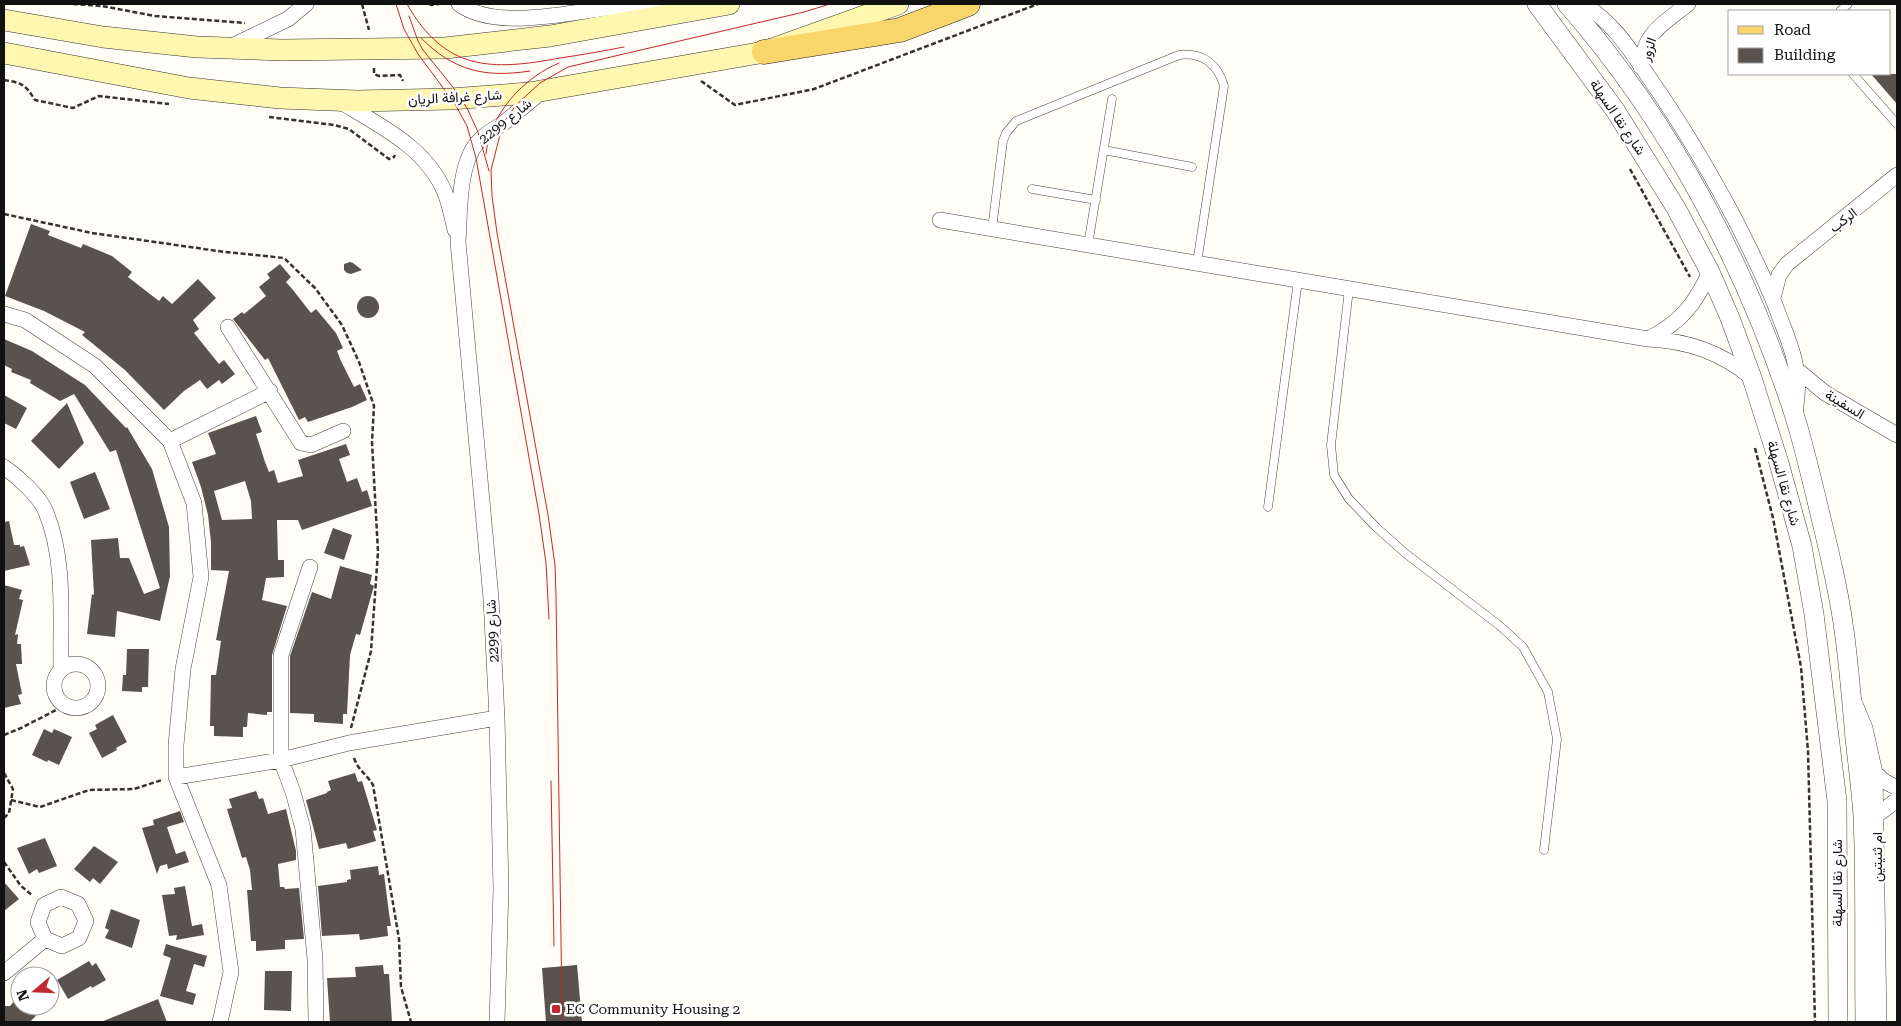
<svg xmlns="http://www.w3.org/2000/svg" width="1901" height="1026" viewBox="0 0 1901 1026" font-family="'Roboto Serif',Vazirmatn,serif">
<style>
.building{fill:#5a524d;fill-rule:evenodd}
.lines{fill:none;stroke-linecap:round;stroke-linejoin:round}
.service-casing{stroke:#444;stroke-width:9}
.minor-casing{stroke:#444;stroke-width:16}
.tertiary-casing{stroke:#444;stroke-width:20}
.secondary-casing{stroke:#333;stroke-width:22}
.primary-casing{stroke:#222;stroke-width:25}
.path{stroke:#333;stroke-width:2.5;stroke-dasharray:5 2.5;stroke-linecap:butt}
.service{stroke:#fff;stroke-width:8}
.minor{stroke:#fff;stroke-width:15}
.tertiary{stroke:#fff;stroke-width:19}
.secondary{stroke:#fff6b0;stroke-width:21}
.primary{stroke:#f9d66b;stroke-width:24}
.tram{stroke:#c4262e;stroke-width:1}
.poi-dot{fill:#c4262e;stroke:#fff;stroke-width:2}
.labels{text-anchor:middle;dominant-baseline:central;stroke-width:5;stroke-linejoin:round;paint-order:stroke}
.street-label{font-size:14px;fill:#111;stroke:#fff}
.poi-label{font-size:14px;fill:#111;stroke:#fff;text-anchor:start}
</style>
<rect width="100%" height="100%" fill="#fffdf5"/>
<!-- building -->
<path class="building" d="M1871 74H1897V104Z
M31 224 50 231 48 235 81 248 83 244 112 256 132 272 128 277 159 301 163 296 172 304 198 279 216 298 193 320 199 329 194 333 219 364 224 360 235 374 222 384 219 380 207 389 200 380 184 391 164 410 125 370 82 335 85 332 44 311 5 296Z
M350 262 353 263 362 270 351 274 347 273 344 270V264Z
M280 264 291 277 286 282 293 290 311 313 316 309 336 333 343 348 337 351 341 361 354 387 360 384 367 400 352 407 308 422 305 417 299 420 268 358 265 360 233 319 242 312 244 314 266 296 259 287 270 278 267 274Z
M357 307a11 11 0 1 1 22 0a11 11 0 1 1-22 0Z
M4 339 32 351 85 385 126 428 127 427 152 469 169 527 170 576 160 621 117 611 115 637 87 634 92 594 94 595 91 540 118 538 120 558H129L144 594 160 588 116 450 110 452 74 394 60 401 30 383 31 380 11 372 12 369 4 365Z
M4 395 27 408 16 429 4 423Z
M67 403 84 443 59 469 31 441Z
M256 416 262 432 256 434 265 462 269 472 274 470 278 483 303 476 298 460 346 444 350 455 339 459 347 482 357 478 362 492 367 490 372 506 302 530 298 520H277L278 560H284V577L266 578 262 600 287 606 272 655V712H267V715L248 713 247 727H243V737L214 736V726H210L211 675H216L221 641 216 640 229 571 211 570V542L208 515 201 487 192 462 216 454 208 433ZM245 481 251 501 252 519 222 520 214 491Z
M95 472 110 509 84 519 70 482Z
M9 521 14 545H20V547L24 546 30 565 4 571V522Z
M333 528 352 535 344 560 324 553Z
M340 566 372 575 370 584 374 586 360 635 356 634 350 655 347 714H343V724L314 722V714L290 713V656L312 592 331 599Z
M4 585 22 590 19 599 23 600 15 635 18 634 17 644H21L22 664H16L22 694 18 695 21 704 4 708Z
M127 649H149L148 687H142V692L122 691 123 675H126Z
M113 715 127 742 116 748 117 750 102 758 89 733 97 729 95 725Z
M44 729 52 733 54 729 72 737 59 765 48 760 47 762 32 755Z
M355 773 358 782 362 781 377 830 373 831 376 841 348 849 346 843 319 849 306 800 327 793V792L331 790 328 781Z
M256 791 259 799 263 798 268 814 286 809 296 851V860L278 864 280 887H284L285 889 299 888 304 939 285 940V949L256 951V941H251L247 890H252L250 870 246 857 242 858 227 809 232 808 229 799Z
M180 811 184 822 167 827 176 854 185 851 189 862 168 869 167 864 160 866 157 874 142 828 154 825 153 820Z
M45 838 57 866 39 873 37 869 29 874 17 848Z
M94 846 118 862 100 884 93 878 90 882 74 869Z
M378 866 379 875 384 874 389 913 391 926H387L388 936 360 940 359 934 322 936 318 886 347 882V880L351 879 350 870Z
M4 882 19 899 4 911Z
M185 886 192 926 202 924 204 935 176 940 177 935 169 936 162 895 175 894 174 888Z
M111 909 140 920 132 948 105 938 109 930 105 928Z
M166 944 207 956 204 967 194 964 186 991 196 994 193 1005 160 996 171 958 163 955Z
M89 961 92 966 96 963 106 980 92 988 91 986 68 999 57 980Z
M383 965 384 974H389L392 1022H330L327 978 356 977 355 967Z
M577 965 582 1022H546L542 968Z
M265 971H292L291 1011 264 1010Z
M20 995V1006H45L30 1022H4V1006H10Z
M158 999 167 1022H101Z"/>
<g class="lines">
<!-- service casing -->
<g class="service-casing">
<path id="service" d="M1840 11 1848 4
M1853 74 1897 124
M1104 150 1192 167
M1032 189 1096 200
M992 229 1003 141 1006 133 1016 121 1179 55C1202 52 1218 64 1224 86L1197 263
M1088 245 1112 99
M1349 289 1331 445 1334 475 1349 499 1377 528 1405 553 1500 626 1523 647 1548 692 1557 739 1544 850
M1268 507 1298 280"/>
</g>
<!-- minor casing -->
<g class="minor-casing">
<path id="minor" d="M459 4C501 35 593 6 643 4L651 6 667 15
M1582 4C1612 20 1631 51 1650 79 1683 126 1711 174 1738 225 1753 256 1769 286 1780 318 1786 334 1794 352 1796 369 1799 384 1797 399 1795 414
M232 46 288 19 306 4
M1641 67C1643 33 1664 23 1688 4
M339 101C379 125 427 148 445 193 450 205 452 218 455 230
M940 220 1648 339C1688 341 1721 352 1752 378
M1773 298 1779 275 1787 264 1897 175
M4 314 25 320 95 366 170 441 194 503 201 577 183 669 176 745V777L219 885 231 972 220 1022
M228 327 301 443 311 445 343 431
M1650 338C1681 322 1695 304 1710 272
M1796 369 1825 393 1897 435
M170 441 270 391
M4 467C18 477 39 495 46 512 66 561 60 618 61 669
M310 567 281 655V760L293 792 303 829 315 959 316 1022
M54 686a22 22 0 1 1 44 0a22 22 0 1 1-44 0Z
M1855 704 1865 728 1875 773 1879 1022
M1875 773 1884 781 1897 788
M176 777 281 760 349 743 497 718
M1877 815 1897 800
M61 897 78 904 86 921 79 938 62 946 45 939 38 922 44 905Z
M4 973 45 939
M497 1022 501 889 497 718 491 598 458 242C460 213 458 166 477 143 484 134 495 129 505 122 517 112 529 102 541 92"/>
</g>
<!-- tertiary casing -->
<g class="tertiary-casing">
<path id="tertiary" d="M1537 4 1615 110 1676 208 1710 272 1730 318 1752 378 1779 463 1802 546 1814 614 1837 801 1838 1022
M1567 4C1671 123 1747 267 1795 417 1805 450 1813 484 1821 518 1830 555 1839 592 1844 630 1849 666 1852 702 1855 739 1858 764 1861 789 1863 815 1866 884 1864 953 1865 1022"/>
</g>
<!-- secondary casing -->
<g class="secondary-casing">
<path id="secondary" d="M4 20 103 37 197 47 282 50 445 48 550 36 729 4
M4 53 189 88 280 98 357 101 451 99 529 93 764 52 898 4"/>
</g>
<!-- primary casing -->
<g class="primary-casing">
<path id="primary" d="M764 52 900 30 968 4"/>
</g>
<!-- path -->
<path class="path" d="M73 4 102 6 155 16 245 23
M362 4 369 30
M429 4 431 5 439 4
M374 68V74L379 76 400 75 403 81
M4 80C22 83 25 84 35 100L73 108 99 96 169 104
M701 81 735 105 814 89 1038 4
M269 117 334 125 349 129 389 159 394 157 395 155
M1630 169 1690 277
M4 214 92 233 225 252 284 258 315 288 342 325 359 362 374 406 372 442 378 552 371 651 351 728
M1755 448 1773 518 1801 667 1808 751 1815 1022
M4 735 21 728 64 706
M354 758C359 772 366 773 373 785L399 939 401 987 411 1022
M4 773 13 789 9 813 4 818
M11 800 40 807 89 790 134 789 162 780
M4 862 21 886 33 896"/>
<!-- service -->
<use href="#service" class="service"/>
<!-- minor -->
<use href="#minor" class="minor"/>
<!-- tertiary -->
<use href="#tertiary" class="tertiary"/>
<!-- secondary -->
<use href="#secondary" class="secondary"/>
<!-- primary -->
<use href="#primary" class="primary"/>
<!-- tram -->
<path class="tram" d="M396 4 404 29 418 54 455 104 467 126 476 158 539 514 546 563 549 619
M407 4C445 71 491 71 560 58 581 55 603 51 624 47
M409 16 418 41 423 50 452 86 467 108 478 132 489 171
M421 38C454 71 485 78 530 71
M486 154C490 114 523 78 559 63
M551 781 554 946
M564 1022 562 1009 556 596 555 565 548 515 497 233 492 196 491 170 503 123 516 105 540 83 568 67 804 12 830 4"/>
</g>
<!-- markers -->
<rect class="poi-dot" x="551" y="1004" width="10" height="10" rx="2.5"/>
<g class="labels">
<!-- street labels -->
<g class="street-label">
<text transform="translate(1648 49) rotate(-71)">الزور</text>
<text transform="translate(455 97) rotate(-3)">شارع غرافة الريان</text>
<text transform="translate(1618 117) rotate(56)">شارع نقا السهلة</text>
<text transform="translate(505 121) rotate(-39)">شارع 2299</text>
<text transform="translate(1843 220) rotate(-38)">الركب</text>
<text transform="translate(1845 404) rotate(31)">السفينة</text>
<text transform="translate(1784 483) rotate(74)">شارع نقا السهلة</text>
<text transform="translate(492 631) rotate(-93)">شارع 2299</text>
<text transform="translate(1877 857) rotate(-90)">ام ثنيتين</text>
<text transform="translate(1837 883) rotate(-90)">شارع نقا السهلة</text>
</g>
<!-- poi labels -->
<g class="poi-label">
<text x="566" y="1009">EC Community Housing 2</text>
</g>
</g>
<!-- border -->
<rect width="1901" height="1026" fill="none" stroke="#111111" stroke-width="10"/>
<!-- legend -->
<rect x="1728" y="10" width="162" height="65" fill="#ffffff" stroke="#a0a0a0"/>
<rect x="1738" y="26" width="25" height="8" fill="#f9d66b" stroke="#a0a0a0"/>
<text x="1774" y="35" font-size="15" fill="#111111">Road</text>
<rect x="1738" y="48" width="25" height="15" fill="#5a524d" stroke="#a0a0a0"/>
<text x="1774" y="60" font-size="15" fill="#111111">Building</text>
<!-- north arrow -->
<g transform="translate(35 991) rotate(251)"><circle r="24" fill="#ffffff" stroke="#a0a0a0"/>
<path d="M0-4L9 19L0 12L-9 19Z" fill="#c4262e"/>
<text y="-8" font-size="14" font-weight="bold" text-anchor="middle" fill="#111111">N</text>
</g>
</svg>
